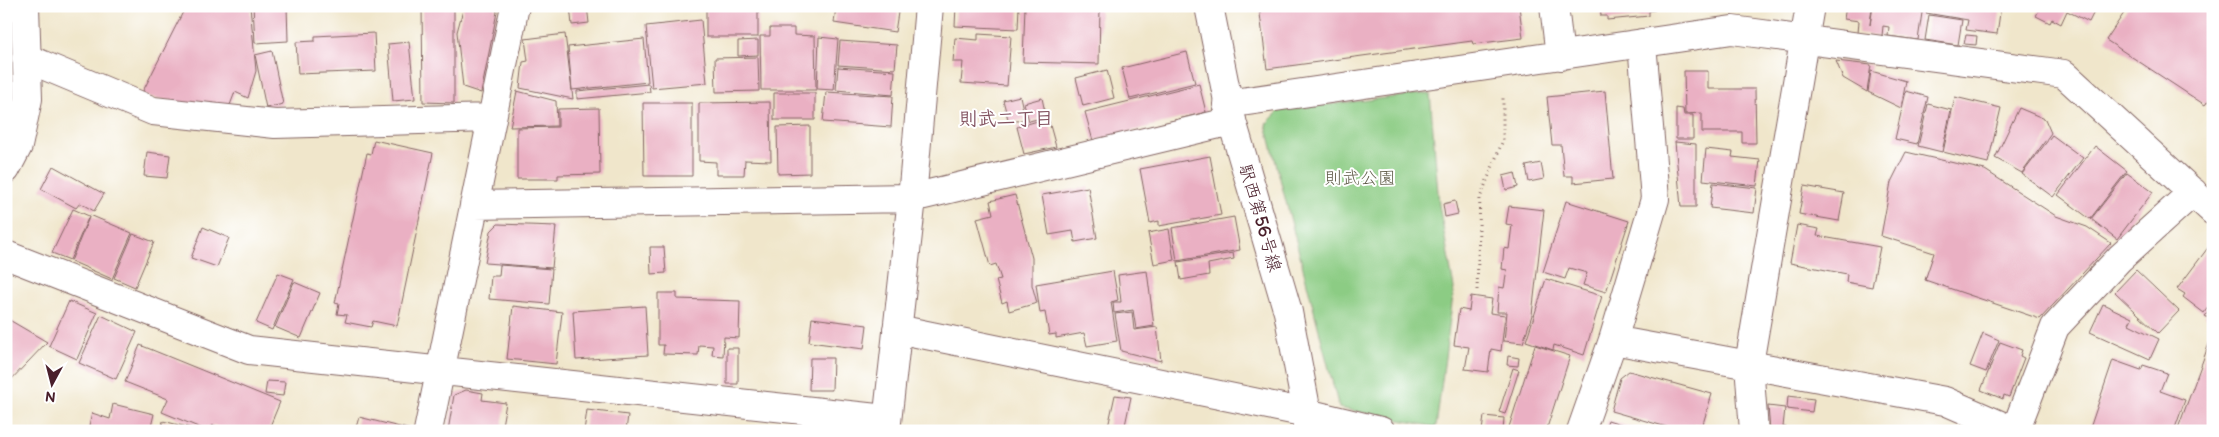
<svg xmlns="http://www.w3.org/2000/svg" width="2219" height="437" viewBox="0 0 2219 437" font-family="'Balsamiq Sans','Klee One',sans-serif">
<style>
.green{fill:#8ccc84;stroke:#6b7658}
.building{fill:#eab0c3}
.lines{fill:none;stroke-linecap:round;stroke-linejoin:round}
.minor-casing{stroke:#846563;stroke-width:30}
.tertiary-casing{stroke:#846563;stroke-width:30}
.path{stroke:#846563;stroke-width:3;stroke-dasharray:1 4;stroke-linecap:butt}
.minor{stroke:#fff;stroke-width:28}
.tertiary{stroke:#fff;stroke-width:28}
.labels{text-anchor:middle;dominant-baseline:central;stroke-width:4;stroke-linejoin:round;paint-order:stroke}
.park-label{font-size:18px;fill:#615c4a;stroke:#fff}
.street-label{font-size:18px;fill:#4a1f2b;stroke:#fff}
.neighbourhood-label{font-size:19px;font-weight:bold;fill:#825260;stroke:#fff}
</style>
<rect width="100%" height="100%" fill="#fff"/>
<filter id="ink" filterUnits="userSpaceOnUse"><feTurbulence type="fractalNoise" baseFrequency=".02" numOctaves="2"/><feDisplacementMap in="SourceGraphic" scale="10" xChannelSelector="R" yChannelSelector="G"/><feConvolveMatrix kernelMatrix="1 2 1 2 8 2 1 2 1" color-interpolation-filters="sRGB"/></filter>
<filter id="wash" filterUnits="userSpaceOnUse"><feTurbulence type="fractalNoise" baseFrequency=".0096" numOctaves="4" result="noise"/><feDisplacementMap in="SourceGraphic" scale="20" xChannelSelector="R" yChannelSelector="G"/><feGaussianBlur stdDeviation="1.12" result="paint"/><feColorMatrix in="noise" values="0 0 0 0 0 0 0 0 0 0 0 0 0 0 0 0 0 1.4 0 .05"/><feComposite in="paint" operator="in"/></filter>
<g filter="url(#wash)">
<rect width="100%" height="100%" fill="#f0e6cb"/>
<!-- green -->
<path class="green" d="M1430 93 1439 205 1454 288 1436 427 1339 408 1266 124 1280 110Z"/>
<g id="blocks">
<!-- building -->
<path class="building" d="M186 6H250L256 71 248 98 235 92 227 113 141 95Z
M253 6H287L288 41 255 43Z
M422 6H454V103L423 102Z
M464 6H495L497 12 481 93 463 87 457 32Z
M570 6H587L589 23 572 25Z
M706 6H758V37H706Z
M836 6H899L895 32 834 23Z
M956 6H1019L1018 29 955 26Z
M1025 6H1100L1099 64 1023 62Z
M1259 6H1519L1523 38 1473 44 1472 41 1267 69Z
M1600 6H1655V10L1649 11V16L1607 20V16H1601Z
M1846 6H1872L1870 25 1873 6H1923L1918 40 1888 36 1889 27 1883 26 1882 36 1858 33 1859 21 1844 19Z
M1927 6H2001L1997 34 1966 30 1968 20 1926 13Z
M2041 6H2097L2089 22 2067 11 2061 24 2052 19 2050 23 2036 16Z
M2126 6H2213V94L2205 105 2106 40 2128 7Z
M1929 15 1962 20 1958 45 1925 40Z
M701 20 707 83 652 88 646 26Z
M770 28H794V35L815 36 816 90H761L760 36H770Z
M374 33 376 71 298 74 296 42 315 41V36Z
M565 34 573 99 520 88 523 62 528 61 525 39Z
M978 34 1011 36 1007 86 961 83 963 62H953L955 38 978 40Z
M1966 35 1977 36 1976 45 1964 44Z
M819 37 838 39 834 90 817 89Z
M644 39 648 82 572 90 568 47Z
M758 40V55L738 56V41Z
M840 41 897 45 895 69 838 65Z
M409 42 415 99 393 101 388 44Z
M272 51 283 104 266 108 255 55Z
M1187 52 1195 83 1130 99 1122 68Z
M758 57 759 91 716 92 715 58Z
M1836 61 1871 65 1867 92 1843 78Z
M838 67 895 71 893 95 836 90Z
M1107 70 1114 98 1083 106 1076 78Z
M1684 71H1708V89H1755L1756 143H1742V132H1702V113L1685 114Z
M1871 71 1906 81 1901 108 1868 92Z
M649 84 650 92 577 99V91Z
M1199 84 1206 112 1093 141 1085 112Z
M517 91 556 101 557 126 510 127Z
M1605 91 1613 179 1573 183V176H1564L1561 145H1552L1547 97Z
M1906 91 1928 97 1917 144 1895 139Z
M826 92 893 96 891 127 823 122Z
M774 93H815V120H774Z
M1020 96 1025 119 1009 123 1003 100Z
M1955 97 2001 108 1988 163 1943 152Z
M1042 98 1046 117 1029 121 1024 103Z
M770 102 771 161 745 160 744 175H716V162L699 161V103Z
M643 103H692V176H644Z
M1928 104 1951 110 1942 152 1918 146Z
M599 108 600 174 558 175V179H517V128L558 127V109Z
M1676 108 1683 109 1684 115H1693V139H1676Z
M2019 108 2045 119 2051 133 2022 173 1995 158Z
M1048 118 1056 147 1024 154 1017 127Z
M810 126V173L778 174 777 127Z
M2052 135 2083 158 2053 197 2022 174Z
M374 140 433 153 397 326 373 321 371 327 345 322 347 315 337 314 339 304 335 303 367 153 371 154Z
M1675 142 1696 144V207H1681Z
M2095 146 2127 171 2090 219 2058 195Z
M1706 149 1733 152 1732 157 1760 160 1757 186 1703 180Z
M147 152 170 155 167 178 144 176Z
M1906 152 1985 170 2056 216 2087 227 2111 243 2040 319 1925 280 1934 253 1881 236 1891 182Z
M1210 156 1221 215 1159 226V221L1150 223 1140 169Z
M1541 163 1544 179 1529 182 1526 166Z
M53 166 104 194 94 211 80 203 76 208 41 189Z
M1515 173 1518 187 1506 190 1503 176Z
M2127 173 2153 192 2117 239 2091 219Z
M1713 183 1757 188 1754 213 1710 208Z
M1804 186 1844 193 1839 221 1799 214Z
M1088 187 1097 238 1075 242 1073 231 1049 235 1042 195Z
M1015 195 1032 258V285L1037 303 1009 311 1007 301 1002 303 996 280 1001 279 996 264 990 266 977 218 993 214 990 201Z
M1455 201 1458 214 1445 217 1443 204Z
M1566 201 1629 221 1606 292 1583 285 1587 273 1569 268 1565 279 1543 272Z
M1509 206 1544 210 1532 315 1523 343 1504 341 1507 312H1497L1499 287 1504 288 1507 270 1502 269 1504 248 1509 249 1512 225 1506 224Z
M73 209 89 216 70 260 52 253Z
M90 215 132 233 112 279 71 261Z
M1234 217 1240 250 1177 261 1172 228Z
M498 224 556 226 552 268 485 263 491 231Z
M1797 225 1819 229 1817 236 1880 247 1872 287 1846 282 1847 274 1790 263Z
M203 227 229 238 217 267 191 258Z
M1169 229 1174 260 1154 264 1148 233Z
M133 234 154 242 135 287 114 278Z
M2213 241V300L2204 313 2183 297 2185 294 2177 289Z
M650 247H664L666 273 651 274Z
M1233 253 1234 259 1208 264 1209 275 1181 280 1178 262Z
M500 265 552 269 549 304 489 299 491 276H499Z
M2136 270 2179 311 2158 333 2115 292Z
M1113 271 1118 300 1111 302 1117 341 1087 346 1084 333 1056 338V334L1049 335 1045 312 1040 313 1036 284Z
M1147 271 1154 326 1136 329 1133 310 1114 313 1113 302H1121L1118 275Z
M278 273 294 279 272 330 256 323Z
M1546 279 1602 296 1584 355 1554 345 1553 350 1526 341Z
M294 282 320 293 301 338 275 327Z
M658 293H677V299L740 301 739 338 724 337 723 356 712 355 713 346 699 345 698 355 663 354 664 345H658Z
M1471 296 1492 299 1490 313 1505 315 1501 351 1491 349 1488 372 1465 369 1469 347 1454 345 1459 309 1469 311Z
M69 301 97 313 77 359 49 346Z
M2103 304 2132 318 2129 324 2159 339 2150 359 2090 332Z
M513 306 562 312 556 364 507 359Z
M645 306 648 355 576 360 573 311Z
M2213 306V321L2205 316Z
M1132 312 1134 330 1157 327 1161 361 1121 351 1115 314Z
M101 315 137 332 116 379 79 363Z
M6 318 47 342 6 385Z
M812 318 867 325 864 349 809 342Z
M1983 333 1999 340 1986 372 1970 366Z
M2210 341 2213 343V431H2177Z
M2000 342 2022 350 2020 356 2024 358 2009 397 2004 395 2003 399 1981 390Z
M140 345 280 402 268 431H247L239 428 238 431H227L213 425 208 431 162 412 168 399 125 382Z
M1535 345 1570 356 1546 431H1520L1509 427Z
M727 348H738V384H727Z
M1508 356 1519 358 1518 366 1507 365Z
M810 358H833L832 390H809Z
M2113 360 2141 370 2143 365 2167 373 2160 391 2185 400 2174 431H2089Z
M1513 368 1519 370 1505 414 1499 412Z
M1629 371 1712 394 1702 427 1693 424 1692 431H1681L1611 411 1620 378Z
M267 381 285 382 283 396 265 394Z
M466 390 483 393 482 400 506 403 501 431H448L454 395Z
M1115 395 1131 397 1124 430 1108 427Z
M1788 396 1814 399 1812 412 1787 409Z
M113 404 154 414 150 431H88L92 413 110 419Z
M1768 406 1785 408 1783 427 1792 428V431H1770Z
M587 410 628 415 626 431H584Z
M1484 416 1504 418 1503 431H1482Z
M359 417 412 430V431H355Z
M1608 420 1639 430V431H1604Z
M163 421 191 428 190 431H161Z
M1707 426H1733V431H1707Z"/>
</g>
</g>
<g filter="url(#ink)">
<use href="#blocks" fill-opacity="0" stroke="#846563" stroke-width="1"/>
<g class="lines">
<!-- minor casing -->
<g class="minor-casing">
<path id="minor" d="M1554 6 1560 56
M26 58 153 111 275 124 491 118
M1227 104 1732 30 2064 74 2213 211
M474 205 912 198 1232 121
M6 255 249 350 886 419
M897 329 1307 413 1381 431
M1613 340 1945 401 2014 431
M428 431 515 6
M886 431 912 198 929 6
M1581 431 1613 340 1655 199 1642 43
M1754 431 1749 364 1810 6
M2015 431 2055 327 2120 258 2193 192"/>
</g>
<!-- tertiary casing -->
<g class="tertiary-casing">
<path id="tertiary" d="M1209 6 1232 121 1288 312 1307 413V431
M6 169 18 146 28 99 25 6"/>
</g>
<!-- path -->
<path class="path" d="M1477 290 1480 198 1503 140V95"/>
<!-- minor -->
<use href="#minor" class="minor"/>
<!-- tertiary -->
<use href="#tertiary" class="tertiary"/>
</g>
</g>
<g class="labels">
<!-- park labels -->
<g class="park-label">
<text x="1360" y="178">則武公園</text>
</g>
<!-- street labels -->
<g class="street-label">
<text transform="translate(1260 218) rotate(74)">駅西第56号線</text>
</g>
<!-- neighbourhood labels -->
<g class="neighbourhood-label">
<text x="1006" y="119">則武二丁目</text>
</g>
</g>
<!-- margin -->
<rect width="2219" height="437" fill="none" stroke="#fff" stroke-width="25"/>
<!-- north arrow -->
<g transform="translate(52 384) rotate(187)" stroke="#ffffff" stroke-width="4" paint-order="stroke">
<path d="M0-4L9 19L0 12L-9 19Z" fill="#4a1f2b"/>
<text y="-8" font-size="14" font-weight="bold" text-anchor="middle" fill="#4a1f2b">N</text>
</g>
</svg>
